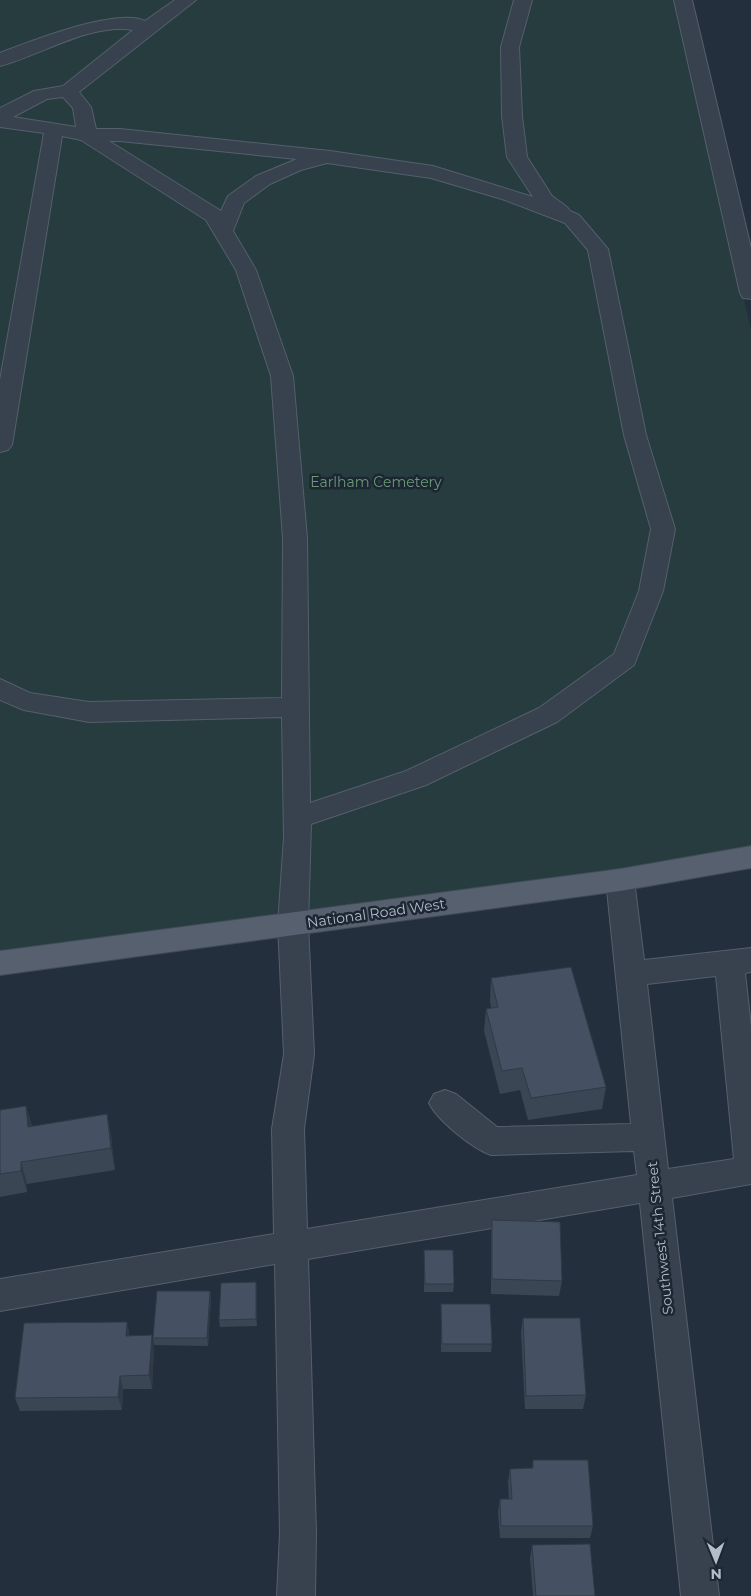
<svg xmlns="http://www.w3.org/2000/svg" width="751" height="1596" viewBox="0 0 751 1596" font-family="Montserrat,sans-serif">
<style>
.green{fill:#263c3f}
.lines{fill:none;stroke-linecap:round;stroke-linejoin:round}
.minor-casing{stroke:#565f6c;stroke-width:2}
.major-casing{stroke:#414a57;stroke-width:2}
.minor{fill:#38414e;fill-rule:evenodd}
.major{fill:#56606e;fill-rule:evenodd}
.wall{fill:#3b4654}
.shaded-wall{fill:#303945}
.building{fill:#455162;stroke:#303945}
.labels{text-anchor:middle;dominant-baseline:central;stroke-width:5;stroke-linejoin:round;paint-order:stroke}
.park-label{font-size:14px;fill:#6b9a76;stroke:#1d2633}
.street-label{font-size:14px;fill:#b4bcc9;stroke:#1d2633}
</style>
<rect width="100%" height="100%" fill="#242f3e"/>
<!-- green -->
<path class="green" d="M0 0H676L751 330V857L0 963Z"/>
<g class="lines">
<!-- minor casing -->
<g class="minor-casing">
<path id="minor" d="M175 0H196L79 92 91 107 96 129H120L330 151 433 166 533 197 507 157 502 116 501 47 514 0H532L519 47 522 116 527 157 552 196 567 207 570 211 579 215 608 249 646 435 675 529 663 591 634 665 557 722 426 785 311 824 308 924 314 1054 304 1129 307 1229 637 1175 634 1151 491 1155C472 1148 438 1121 429 1103L434 1094 445 1090 456 1094 497 1127 631 1124 606 880 610 872 620 869 630 872 634 880 644 960 751 948V972L745 973 751 1027V1184L672 1198 719 1596H681L640 1203 308 1259 316 1533 315 1596H277L280 1533 275 1264 0 1311V1279L274 1234 272 1129 284 1054 278 924 284 837 282 717 89 722 24 710 0 700V679L30 693 89 702 282 698 283 538 271 376 236 270 206 220 81 140 62 136 12 445 8 450 0 452V380L44 133 0 127V108L34 91 63 86 133 30C89 23 42 55 0 66V53C29 42 117 7 145 21ZM63 97 73 108 76 127 13 117 47 99ZM109 141H120L297 159 256 176 228 196 221 211ZM327 163 431 178 502 199 565 223 588 250 624 435 651 529 639 591 614 654 539 708 406 771 310 803 307 538 293 376 256 270 233 231 244 203 270 184 301 170ZM716 976 734 1159 668 1169 647 984Z
M674 0H692L751 248V299L743 298 740 293Z"/>
</g>
<!-- major casing -->
<g class="major-casing">
<path id="major" d="M751 846V868L620 891 0 975V951L620 869Z"/>
</g>
<!-- minor -->
<use href="#minor" class="minor"/>
<!-- major -->
<use href="#major" class="major"/>
</g>
<!-- wall -->
<path class="wall" d="M491 978 606 1087 602 1109 528 1120 520 1090 500 1094 484 1031 486 1009 491 1008 490 1001Z
M26 1106 32 1126 107 1114 111 1136 115 1170 27 1184V1192L0 1197V1110Z
M492 1220 562 1281 559 1296 491 1294V1235Z
M424 1258 454 1284 453 1292H424Z
M257 1289V1326L220 1327 219 1320Z
M210 1291 211 1299 208 1346 154 1345 153 1338Z
M441 1304 492 1344 491 1352H441Z
M523 1318 586 1395 583 1409H525L521 1332Z
M127 1322 129 1336 154 1349 152 1389H123L122 1410 20 1411 15 1398Z
M533 1460 593 1526 590 1538H500L498 1512 500 1499H509L508 1482 510 1469 532 1468Z
M532 1545 595 1596H533L530 1558Z"/>
<!-- shaded-wall -->
<path class="shaded-wall" d="M26 1106 32 1128 28 1127Z
M107 1114 111 1136 115 1170 111 1148Z
M21 1162 27 1184V1192L21 1171Z
M256 1282 257 1289V1326L256 1319Z
M210 1291 211 1299 208 1346 207 1338Z
M127 1322 130 1337 126 1336Z
M152 1335 154 1349 152 1389 149 1375Z
M120 1376 123 1389 122 1410 118 1397Z"/>
<!-- building -->
<path class="building" d="M571 967 606 1087 531 1098 522 1068 502 1071 486 1009 498 1007 491 978Z
M26 1106 28 1127 107 1114 111 1148 21 1162V1171L0 1174V1110Z
M492 1220 560 1222 562 1281 492 1279Z
M424 1250H453L454 1284H425Z
M256 1282V1319L219 1320 221 1283Z
M157 1291H210L207 1338H153Z
M441 1304H490L492 1344H442Z
M523 1318H580L586 1395 526 1396Z
M127 1322 126 1336 152 1335 149 1375 120 1376 118 1397 15 1398 24 1323Z
M533 1460H588L593 1526H501L500 1499H512L510 1469 533 1468Z
M590 1544 595 1596H536L532 1545Z"/>
<g class="labels">
<!-- park labels -->
<g class="park-label">
<text x="376" y="482">Earlham Cemetery</text>
</g>
<!-- street labels -->
<g class="street-label">
<text transform="translate(376 913) rotate(-8)">National Road West</text>
<text transform="translate(660 1238) rotate(-96)">Southwest 14th Street</text>
</g>
</g>
<!-- north arrow -->
<g transform="translate(716 1561) rotate(179)" stroke="#1d2633" stroke-width="4" paint-order="stroke">
<path d="M0-4L9 19L0 12L-9 19Z" fill="#b4bcc9"/>
<text y="-8" font-size="14" font-weight="bold" text-anchor="middle" fill="#b4bcc9">N</text>
</g>
</svg>
